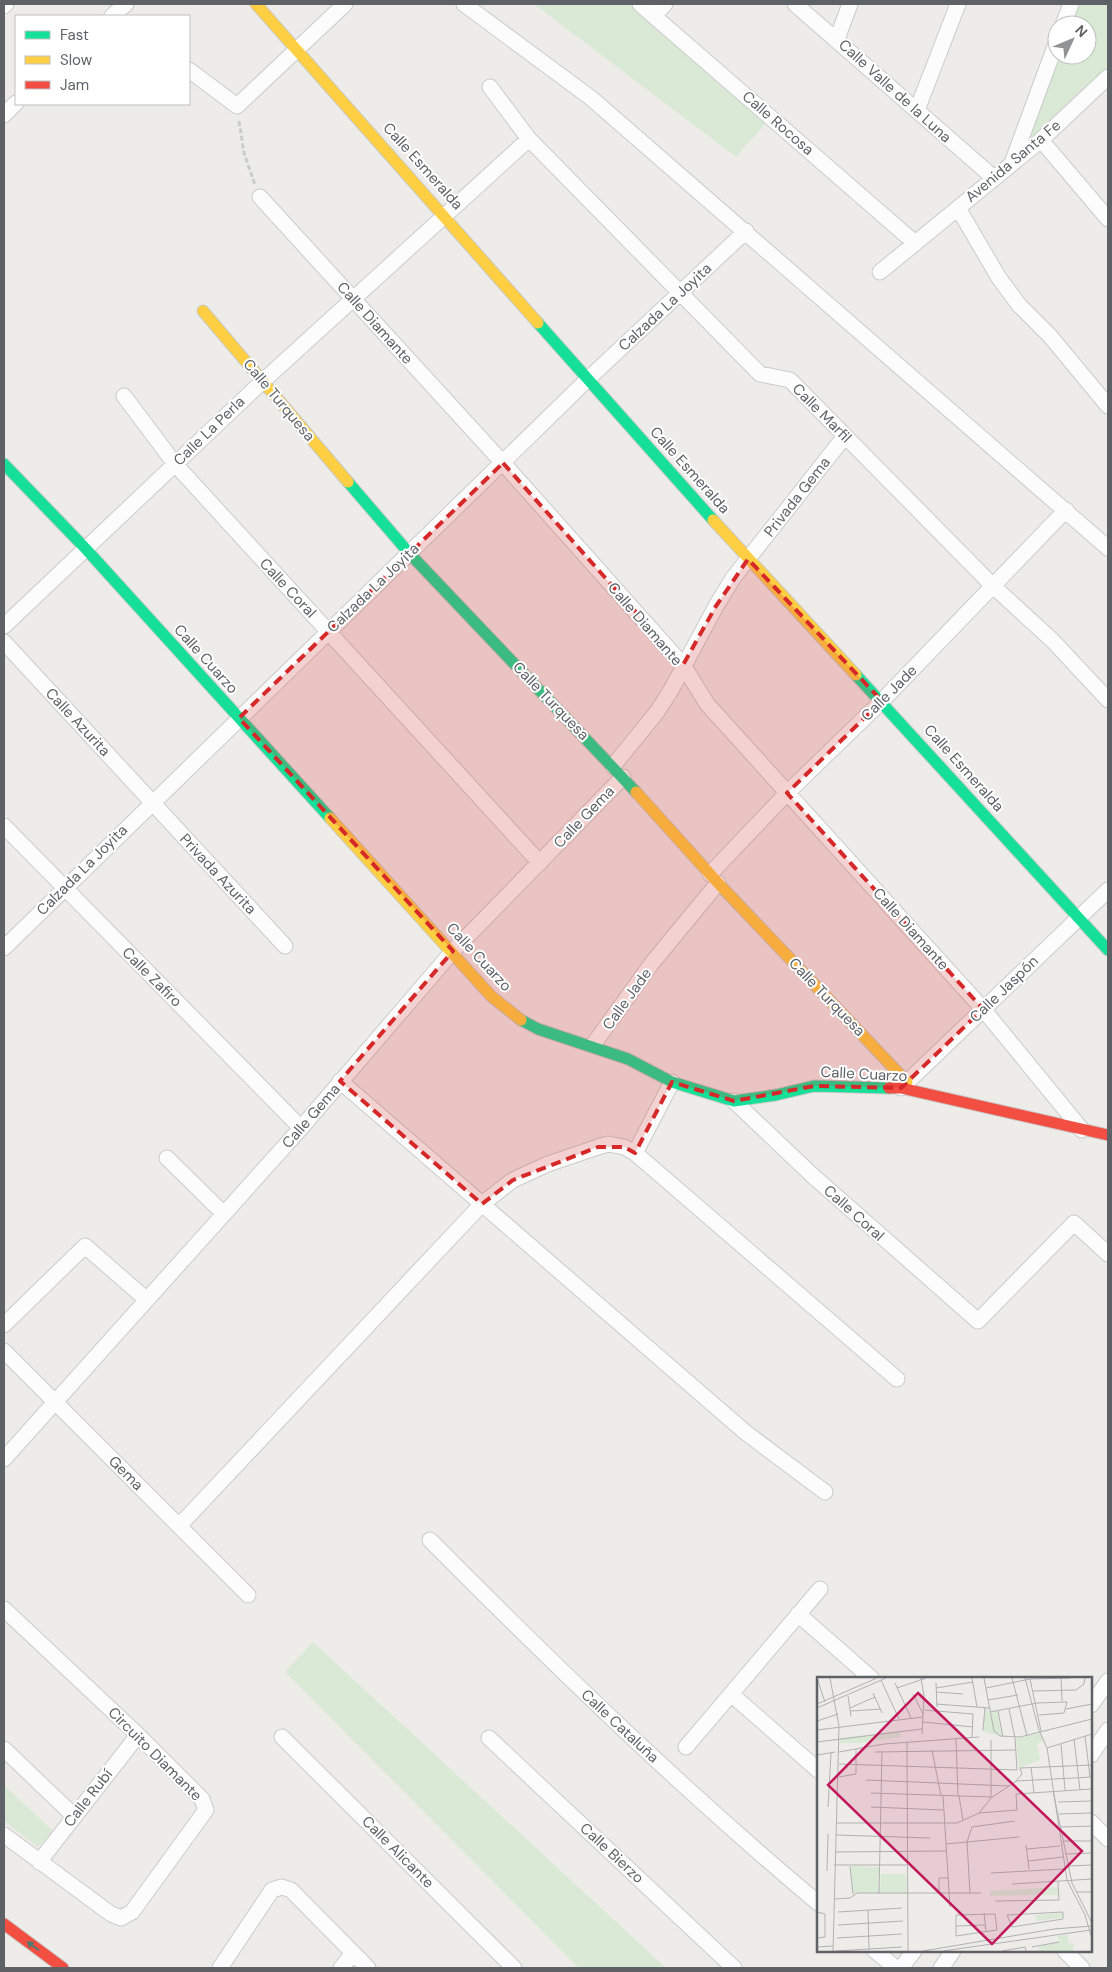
<svg xmlns="http://www.w3.org/2000/svg" width="1112" height="1972" viewBox="0 0 1112 1972" font-family="'DM Sans',sans-serif">
<style>
.green{fill:#d9e9d5}
.lines{fill:none;stroke-linecap:round;stroke-linejoin:round}
.street-casing{stroke:#cacbcb;stroke-width:17}
.fast-casing{stroke:#c9c9c9;stroke-width:13}
.slow-casing{stroke:#c9c9c9;stroke-width:13}
.jam-casing{stroke:#c9c9c9;stroke-width:13}
.path{stroke:#cacecb;stroke-width:3;stroke-dasharray:5 2.5;stroke-linecap:butt}
.street{stroke:#fcfcfc;stroke-width:15}
.fast{stroke:#16e098;stroke-width:11}
.slow{stroke:#ffcf43;stroke-width:11}
.jam{stroke:#f24e42;stroke-width:11}
.oneway{fill:#507b70}
.marked{fill:#d62828;fill-opacity:0.2;stroke:#d62828;stroke-width:4;stroke-dasharray:10 6;stroke-linejoin:round}
.labels{text-anchor:middle;dominant-baseline:central;stroke-width:4;stroke-linejoin:round;paint-order:stroke}
.street-label{font-size:15px;fill:#5e6266;stroke:#fff}
.inset-road{fill:none;stroke:#b0b1b1;stroke-width:1}
.view{fill:#c2185b;fill-opacity:0.15;stroke:#c2185b;stroke-width:2.5}
.inset-edge{fill:none;stroke:#5e6266;stroke-width:2.5}
</style>
<rect width="100%" height="100%" fill="#eeece9"/>
<!-- green -->
<path class="green" d="M534 4H636L766 123 736 157Z
M1075 4 1108 5V74L1025 148 1057 55H1087V25H1068Z
M313 1642 666 1968H579L285 1672Z
M4 1785 53 1831 38 1847 4 1821Z"/>
<g class="lines">
<!-- street casing -->
<g class="street-casing">
<path id="street" d="M464 4 591 98 1108 548
M640 4 915 243
M795 4 994 178
M4 6 6 4
M112 16 126 4
M654 16 665 4
M1063 25 1071 4
M837 39 850 4
M189 70 237 106 345 4
M490 87 529 139 760 374 790 380 993 586 1053 641 1108 700
M917 110 958 4
M4 115 16 103
M1041 140 1108 219
M1012 163 1057 41
M260 197 503 463 683 665 707 704 983 1009 1082 1130
M958 208 999 278 1019 305 1050 336 1108 406
M880 272 1041 140 1108 77
M124 396 175 464 540 863
M4 626 263 381 529 139
M4 642 285 946
M613 766 657 712 671 690 716 606 733 578 845 436
M4 826 301 1128
M710 874 787 793 882 701 1066 510
M4 948 588 379 746 231
M593 1045 652 963 718 883
M340 1081 745 1432 825 1492
M901 1088 1108 890
M734 1101 813 1176 978 1321 1074 1223 1108 1254
M635 1153 672 1082
M167 1158 224 1214
M4 1325 85 1246 147 1300
M4 1351 248 1595
M4 1459 301 1128 453 951 623 777
M179 1526 482 1204 513 1180 548 1164 598 1147 608 1144 624 1147 635 1153 897 1379
M430 1540C555 1666 682 1789 818 1903
M4 1609 138 1735 202 1799 206 1810 132 1912 121 1918 111 1914 4 1835
M798 1614 871 1678
M731 1694 818 1770
M1091 1705 1108 1681
M282 1737 514 1968
M489 1738 734 1968
M686 1747 820 1589
M4 1749 74 1816
M1091 1755 1108 1730
M1091 1822 1108 1839
M39 1862 138 1735
M875 1951 896 1968
M1065 1951 1082 1968
M220 1968 272 1890 282 1887 291 1890 368 1968
M341 1968 353 1953
M901 1968 914 1951
M941 1968 953 1951"/>
</g>
<!-- fast casing -->
<g class="fast-casing">
<path id="fast" d="M538 323 713 520
M4 464 85 548 330 818
M348 482 409 553 636 792
M856 675 1108 950
M521 1020 538 1029 628 1059 672 1082 734 1101 776 1095 814 1086 889 1088"/>
</g>
<!-- slow casing -->
<g class="slow-casing">
<path id="slow" d="M256 4 538 323
M203 311 348 482
M713 520 856 675
M636 792 718 883 907 1082
M330 818 491 996 521 1020"/>
</g>
<!-- jam casing -->
<g class="jam-casing">
<path id="jam" d="M889 1088H901L1108 1135
M4 1924 63 1968"/>
</g>
<!-- path -->
<path class="path" d="M239 121 244 153 255 185"/>
<!-- street -->
<use href="#street" class="street"/>
<!-- fast -->
<use href="#fast" class="fast"/>
<!-- slow -->
<use href="#slow" class="slow"/>
<!-- jam -->
<use href="#jam" class="jam"/>
</g>
<!-- one-way arrows -->
<defs><path id="oneway-solid" d="M-6-.8H1V-3.2L6.5 0L1 3.2V.8H-6Z" transform="scale(1.25)"/></defs>
<use class="oneway" href="#oneway-solid" transform="translate(33 1946) rotate(-143)"/>
<!-- marked area -->
<path class="marked" d="M503 463 683 665 716 606 748 559 882 701 787 793 983 1009 901 1088 814 1086 734 1101 672 1082 635 1153 624 1147H598L513 1180 482 1204 340 1081 453 951 239 718Z"/>
<g class="labels">
<!-- street labels -->
<g class="street-label">
<text transform="translate(895 91) rotate(42)">Calle Valle de la Luna</text>
<text transform="translate(778 123) rotate(41)">Calle Rocosa</text>
<text transform="translate(1013 161) rotate(-40)">Avenida Santa Fe</text>
<text transform="translate(423 166) rotate(48)">Calle Esmeralda</text>
<text transform="translate(665 307) rotate(-43)">Calzada La Joyita</text>
<text transform="translate(375 323) rotate(48)">Calle Diamante</text>
<text transform="translate(279 400) rotate(50)">Calle Turquesa</text>
<text transform="translate(822 413) rotate(45)">Calle Marfil</text>
<text transform="translate(209 431) rotate(-44)">Calle La Perla</text>
<text transform="translate(690 470) rotate(48)">Calle Esmeralda</text>
<text transform="translate(797 497) rotate(-52)">Privada Gema</text>
<text transform="translate(288 588) rotate(47)">Calle Coral</text>
<text transform="translate(373 588) rotate(-44)">Calzada La Joyita</text>
<text transform="translate(645 624) rotate(49)">Calle Diamante</text>
<text transform="translate(206 659) rotate(48)">Calle Cuarzo</text>
<text transform="translate(889 693) rotate(-45)">Calle Jade</text>
<text transform="translate(551 701) rotate(46)">Calle Turquesa</text>
<text transform="translate(78 722) rotate(47)">Calle Azurita</text>
<text transform="translate(964 768) rotate(48)">Calle Esmeralda</text>
<text transform="translate(584 817) rotate(-46)">Calle Gema</text>
<text transform="translate(82 870) rotate(-45)">Calzada La Joyita</text>
<text transform="translate(218 874) rotate(47)">Privada Azurita</text>
<text transform="translate(911 929) rotate(48)">Calle Diamante</text>
<text transform="translate(479 957) rotate(47)">Calle Cuarzo</text>
<text transform="translate(152 977) rotate(45)">Calle Zafiro</text>
<text transform="translate(1004 989) rotate(-44)">Calle Jaspón</text>
<text transform="translate(827 997) rotate(46)">Calle Turquesa</text>
<text transform="translate(627 999) rotate(-54)">Calle Jade</text>
<text transform="translate(864 1074) rotate(3)">Calle Cuarzo</text>
<text transform="translate(311 1116) rotate(-49)">Calle Gema</text>
<text transform="translate(854 1213) rotate(42)">Calle Coral</text>
<text transform="translate(126 1473) rotate(45)">Gema</text>
<text transform="translate(620 1726) rotate(43)">Calle Cataluña</text>
<text transform="translate(155 1754) rotate(45)">Circuito Diamante</text>
<text transform="translate(88 1798) rotate(-52)">Calle Rubí</text>
<text transform="translate(398 1852) rotate(45)">Calle Alicante</text>
<text transform="translate(612 1853) rotate(43)">Calle Bierzo</text>
</g>
</g>
<!-- overview -->
<g transform="translate(817 1677)">
<rect width="275" height="275" fill="#eeece9"/>
<path d="M168 31 173 36 180 34 185 59 166 55ZM83 54 84 60 43 66H23V61ZM224 56 226 65 220 67 223 83 202 91 199 61ZM34 189 62 190 61 216H36ZM64 197H89L90 217H63ZM240 210 242 218 173 219V214ZM245 236 247 240 220 244 218 238ZM250 258 252 267 257 266 256 274H222V270L243 264 240 259Z" fill="#d9e9d5"/>
<path class="inset-road" d="M0 1 8 25M13 1 22 49 16 274M104 1 107 19 105 57M155 1 160 30M167 1 177 54 183 59 203 60 275 42M195 1 210 59M208 1 222 53 230 71 250 203 268 238 275 262M244 1 245 24M213 2 224 54M64 3 82 42M78 6 94 41M119 6 120 30M80 11 109 1M119 11 156 5M169 11 213 2 253 1M216 14 259 13 267 7 268 1M119 15 146 17M56 16 65 36M96 17 106 37M31 19 34 39M171 23 201 18M0 27 60 1M119 27 172 31M0 31 69 1M33 31 58 20M249 32 275 27M107 33 156 37 155 60M34 34 64 32M181 34 186 60M173 35 220 26 250 25 247 36 222 38M0 44 21 37M106 45 156 50M0 53 106 40M166 53 168 30M268 59 273 100M139 61 141 119M257 62 263 113M0 65 105 52M90 65 91 274M244 67 248 113M230 71 275 57M115 73 124 119M22 75 67 67 162 60M58 75 198 73M0 78 18 75M22 87 200 93 198 61 192 32M214 90 217 116M203 91 275 88M22 100 39 97V72M49 103 192 109M199 104 275 100M236 114 255 206 275 246M54 116 174 120M126 119 133 230M142 119 146 143M174 120V63M241 125 275 124M11 130 14 76M54 130 126 133M162 136 200 133 199 117 275 112M242 137 275 136M20 146H140L162 136 174 121 198 105 205 97 203 91M243 150 275 149M19 158 113 161M246 164H275M129 167 202 160M209 168 212 192M210 172 243 169M18 175 129 174M248 177 275 176M211 184 246 180M17 188H91M33 189 36 217M251 189 275 188M10 194 11 157M174 196 247 192M195 207 275 202M259 215H275M122 216V201H131M153 216 150 165 155 150 198 144M62 217 65 75M18 222 33 221 40 216H164M178 224 242 223 241 205M51 233 52 273M0 235 8 237V260L0 261M21 235 85 231M246 235V242L195 250 190 238ZM167 236 169 255M178 237 180 253 139 259V238ZM21 248 86 244M139 249 168 248M20 261 85 257M0 270 16 269M215 270 242 265M19 274 85 270M106 274 237 252 275 249M126 274 274 253M185 274 208 270 209 274"/>
<path class="view" d="M101 16 265 174 175 267 11 108Z"/>
<rect width="275" height="275" class="inset-edge"/>
</g>
<!-- border -->
<rect width="1112" height="1972" fill="none" stroke="#5e6266" stroke-width="10"/>
<!-- legend -->
<rect x="15" y="15" width="175" height="90" fill="#ffffff" stroke="#bfc0c2"/>
<rect x="25" y="31" width="25" height="8" fill="#16e098" stroke="#bfc0c2"/>
<text x="60" y="40" font-size="15" fill="#5e6266">Fast</text>
<rect x="25" y="56" width="25" height="8" fill="#ffcf43" stroke="#bfc0c2"/>
<text x="60" y="65" font-size="15" fill="#5e6266">Slow</text>
<rect x="25" y="81" width="25" height="8" fill="#f24e42" stroke="#bfc0c2"/>
<text x="60" y="90" font-size="15" fill="#5e6266">Jam</text>
<!-- north arrow -->
<g transform="translate(1072 40) rotate(46)"><circle r="24" fill="#ffffff" stroke="#bfc0c2"/>
<path d="M0-4L9 19L0 12L-9 19Z" fill="#909294"/>
<text y="-8" font-size="14" font-weight="bold" text-anchor="middle" fill="#5e6266">N</text>
</g>
</svg>
